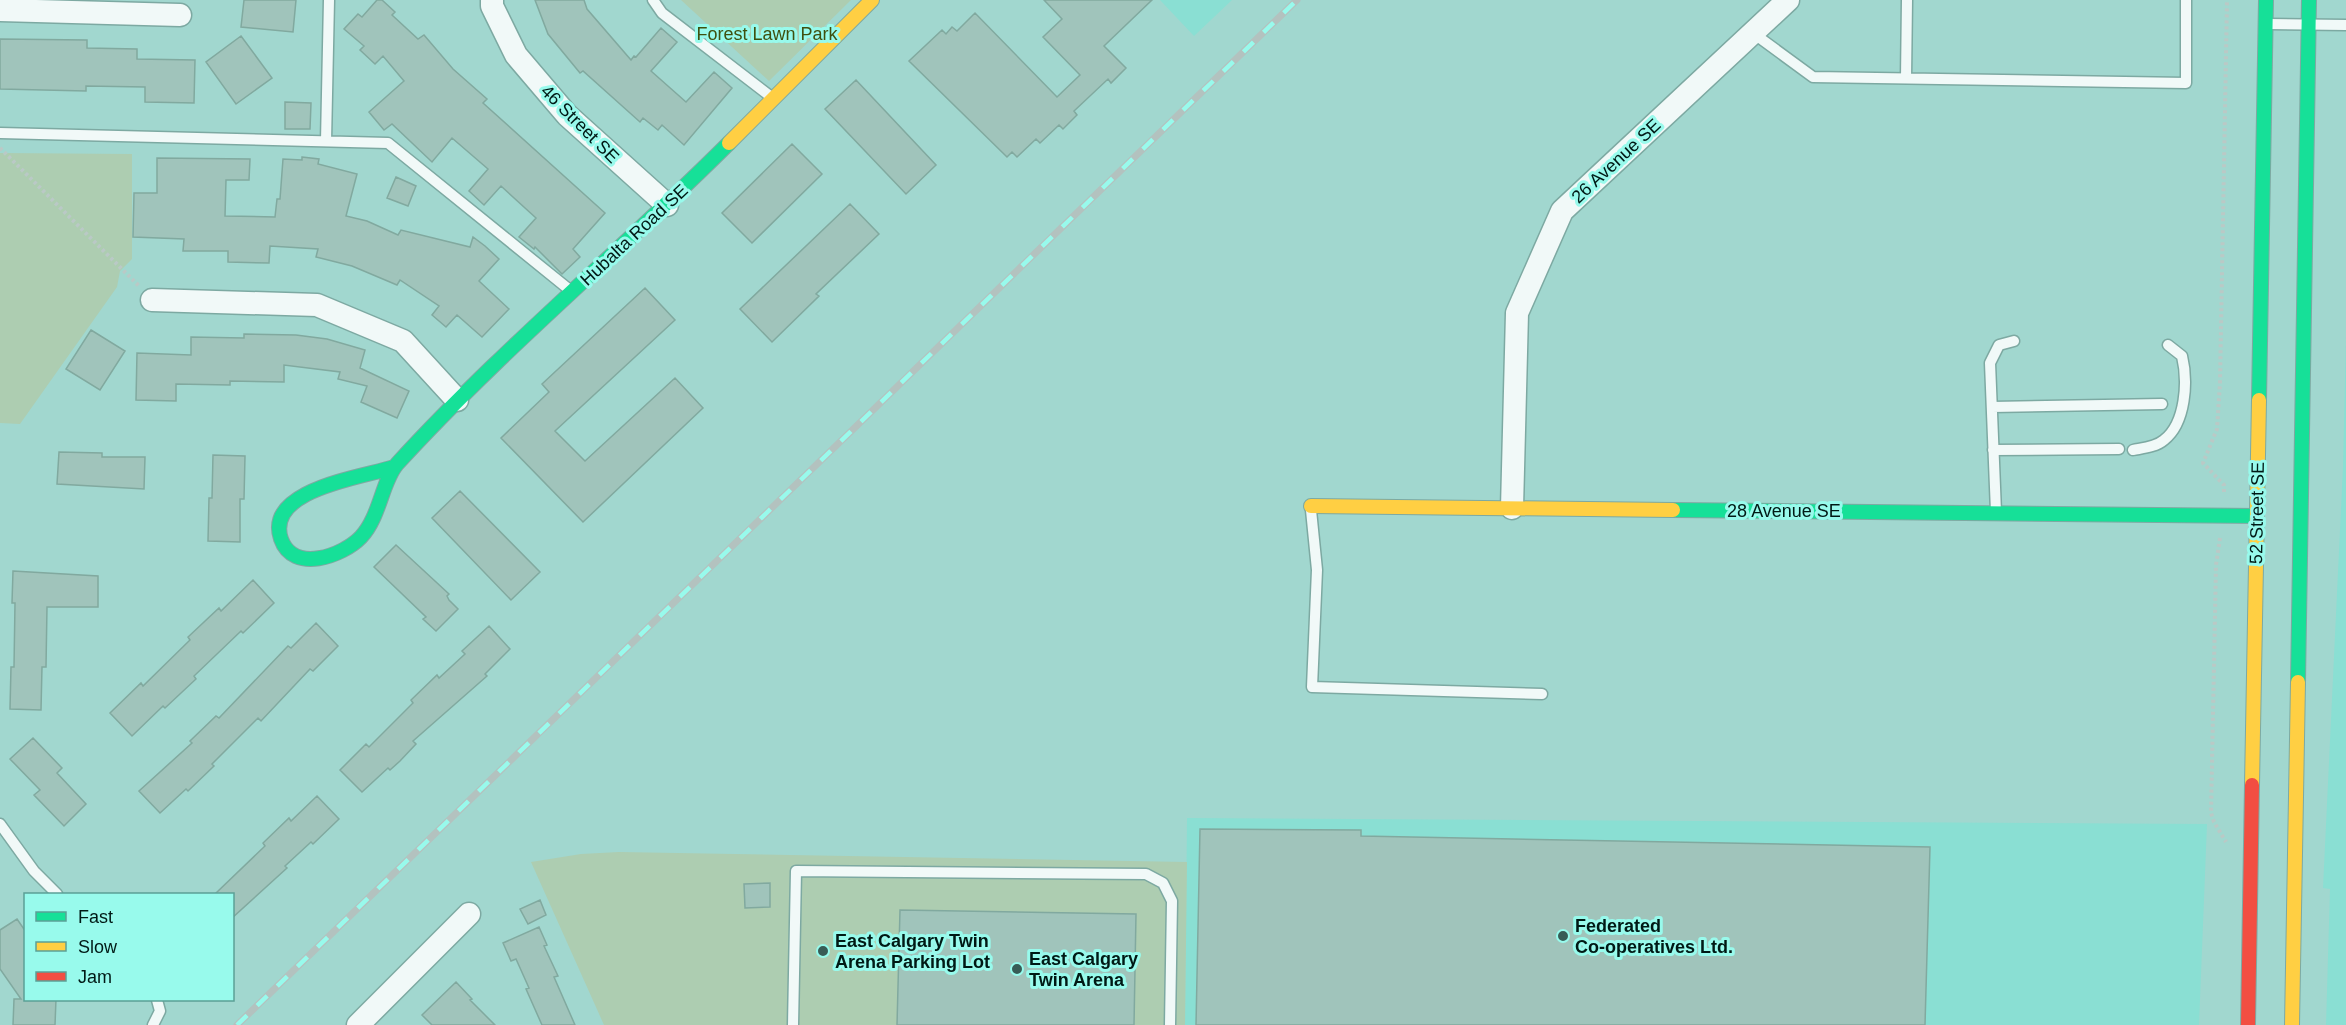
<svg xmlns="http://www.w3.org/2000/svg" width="2346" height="1025" viewBox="0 0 2346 1025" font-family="Helvetica,sans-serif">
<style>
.built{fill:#8adfd3}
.green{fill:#adcdb1}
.building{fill:#a0c4bb;stroke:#81a99f;stroke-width:1.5}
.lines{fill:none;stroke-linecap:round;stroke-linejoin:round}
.lane-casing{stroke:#7da9a2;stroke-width:13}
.street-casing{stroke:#7da9a2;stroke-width:25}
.fast-casing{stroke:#7da9a2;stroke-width:16}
.slow-casing{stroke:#7da9a2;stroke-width:16}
.jam-casing{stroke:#7da9a2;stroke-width:16}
.path{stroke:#bac9c6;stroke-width:4;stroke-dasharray:3 3;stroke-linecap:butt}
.lane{stroke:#f1f9f8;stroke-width:10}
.street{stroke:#f1f9f8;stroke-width:22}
.fast{stroke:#16e098;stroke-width:14}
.slow{stroke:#ffcf43;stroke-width:14}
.jam{stroke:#f24e42;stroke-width:14}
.rail-casing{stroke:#b3c2bf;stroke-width:7}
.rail{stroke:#98faec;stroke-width:4.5;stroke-dasharray:14;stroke-linecap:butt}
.poi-dot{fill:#385c56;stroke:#98faec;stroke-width:2}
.labels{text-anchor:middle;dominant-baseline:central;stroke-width:6;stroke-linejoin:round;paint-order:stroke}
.park-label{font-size:18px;fill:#3f500f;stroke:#98faec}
.street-label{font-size:18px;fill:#001915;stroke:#98faec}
.poi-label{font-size:18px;font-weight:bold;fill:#001915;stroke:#98faec;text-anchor:start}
</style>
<rect width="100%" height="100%" fill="#a1d7cf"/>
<!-- built -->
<path class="built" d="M1160 0H1232L1194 36Z
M2346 337V1025H2326L2330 889 2323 888 2343 467Z
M1187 818 2207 824 2199 1025H1185Z"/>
<!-- green -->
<path class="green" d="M681 0H851L769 81Z
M0 153 132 154V259L120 271 117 287 20 424 0 423Z
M619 852 1187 862 1185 1025H604L531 862 581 854Z"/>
<!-- building -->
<path class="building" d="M244 0H296L293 32 241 27Z
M377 0H382L395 12 392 15 418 39 424 35 453 69 487 99 483 103 605 213 573 249 580 257 562 274 535 247 534 249 519 237 536 218 501 186 484 205 469 191 488 169 452 138 432 162 392 124 384 130 369 112 404 81 383 56 375 64 360 50 364 46 344 29 358 14 362 17Z
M535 0H584L587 9 631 60 634 56 636 57 661 28 677 42 651 71 686 102 714 72 732 88 684 145 662 125 658 130 643 118 640 122 583 71 580 73 548 34Z
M1044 0H1152L1104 46 1126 68 1111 83 1108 79 1074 111 1077 115 1063 129 1059 125 1040 143 1036 139 1017 157 1012 152 1007 157 909 61 942 30 946 34 952 27 957 31 975 13 1057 97 1080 75 1043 37 1062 19Z
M241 36 272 78 236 104 206 62Z
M0 39 87 40V48L137 49V59L195 60 194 103 145 102V87L86 86V91L0 89Z
M856 80 936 165 906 194 825 109Z
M285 102 311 103 310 129H285Z
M792 144 822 174 752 243 722 213Z
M302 157 319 159 318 164 357 174 346 216 367 221 398 235 401 230 470 247 473 237 485 246 499 259 479 281 509 309 482 337 457 315 446 327 432 315 439 306 400 280 397 285 352 266 316 257 318 249 270 246 269 263 228 262V251H183L184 239 133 237 134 193H157V158L250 159 249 180H226L225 216 275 217 277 199H280L283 159 302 160Z
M396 177 416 186 408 206 387 198Z
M850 204 879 234 816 294 819 296 772 342 740 309Z
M645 288 675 320 555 431 585 461 675 378 703 408 583 522 501 438 549 392 542 384Z
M91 330 125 351 100 390 66 369Z
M244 334 296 335 327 339 365 350 360 368 409 391 397 418 361 402 367 386 338 379 340 372 284 365V382L230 381V385L176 384V401L136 400 137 353 191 355V337L244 338Z
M59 452 102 453V457H145L144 489 57 484Z
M213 455 245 456 244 499H240V542L208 541 209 498H212Z
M460 491 540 572 511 600 432 518Z
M396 545 449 594 447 596 449 600 458 609 436 631 423 619 426 617 374 567Z
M13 571 98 576V607H47L46 667H42L41 710 10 709 11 667H14L15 603H12Z
M253 580 274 603 243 633 241 631 194 676 196 679 165 708 163 706 132 736 110 713 141 683 143 686 190 640 188 637 219 608 221 611Z
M316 623 338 646 313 671 310 669 261 721 258 718 212 764 214 766 188 791 186 789 160 813 139 791 192 743 190 741 216 716 219 718 288 646 291 648Z
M489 626 510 649 485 674 487 676 413 741 416 744 400 761 390 770 388 768 362 792 340 770 366 744 369 747 413 703 411 700 437 675 439 678 465 654 462 651Z
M33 738 62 768 57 773 86 804 64 826 34 795 40 790 10 759Z
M317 796 339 819 313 844 311 842 285 866 287 868 232 918V894H215L265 846 263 843 289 818 291 821Z
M1200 829 1361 830V836L1930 847 1925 1025H1196Z
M770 883V907L745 908 744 884Z
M540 900 546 915 528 924 520 909Z
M900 910 1136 914 1134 1025H897Z
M17 919 26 932V999H56L55 1025H13L14 999H21L0 969V930Z
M539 927 547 945 544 946 558 976 554 977 575 1025H542L526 989 529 988 516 959 511 961 503 943Z
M456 982 472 999 470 1000 495 1025H432L422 1015Z"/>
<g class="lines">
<!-- lane casing -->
<g class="lane-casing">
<path id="lane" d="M653 0 662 13 770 96
M2269 24 2346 25
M1753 33 1813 77 2186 83V0
M1906 78 1907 0
M0 133 388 143 571 291
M326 141 329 0
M1992 407 2162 404
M1993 450 2119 449
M2133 450C2143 448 2156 447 2164 440 2186 423 2188 381 2182 356L2168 345
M1311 510 1317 570 1312 687 1542 694
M1996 512 1990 363 1999 345 2014 341
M0 824 34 871 57 894
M153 1025 160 1011 157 1000
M793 1025 796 871 1146 874 1163 883 1172 901 1170 1025"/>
</g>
<!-- street casing -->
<g class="street-casing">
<path id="street" d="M492 0V6L516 55 567 115 667 205
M0 10 180 15
M152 300 317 305 403 341 457 400
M1512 508 1517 313 1562 211 1788 0
M358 1025 469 914"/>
</g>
<!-- fast casing -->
<g class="fast-casing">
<path id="fast" d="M2259 400 2266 0
M394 467C364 477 264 489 281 539 293 574 343 556 361 537 380 517 382 481 397 464 501 350 620 252 729 143
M1673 510 2257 516
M2298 682 2309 0"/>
</g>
<!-- slow casing -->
<g class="slow-casing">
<path id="slow" d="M729 143 872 0
M1311 506 1673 510
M2252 785 2259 400
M2292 1025 2298 682"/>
</g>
<!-- jam casing -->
<g class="jam-casing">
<path id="jam" d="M2248 1025 2252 785"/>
</g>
<!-- path -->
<path class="path" d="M0 148 140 287
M2224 492V485L2203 463 2217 429 2220 383 2227 0
M2220 538 2216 565 2211 813 2214 822 2226 842"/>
<!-- lane -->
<use href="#lane" class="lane"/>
<!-- street -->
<use href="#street" class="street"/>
<!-- fast -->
<use href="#fast" class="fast"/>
<!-- slow -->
<use href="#slow" class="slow"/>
<!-- jam -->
<use href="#jam" class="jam"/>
<!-- rail casing -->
<g class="rail-casing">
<path id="rail" d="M237 1025 1297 0"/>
</g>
<!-- rail -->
<use href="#rail" class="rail"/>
</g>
<!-- markers -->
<g class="poi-dot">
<circle cx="1563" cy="936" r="6"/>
<circle cx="823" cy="951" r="6"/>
<circle cx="1017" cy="969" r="6"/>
</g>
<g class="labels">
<!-- park labels -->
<g class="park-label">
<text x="767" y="34">Forest Lawn Park</text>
</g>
<!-- street labels -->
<g class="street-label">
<text transform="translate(580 124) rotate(45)">46 Street SE</text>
<text transform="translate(1616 161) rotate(-43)">26 Avenue SE</text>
<text transform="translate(634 235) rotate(-43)">Hubalta Road SE</text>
<text x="1784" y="511">28 Avenue SE</text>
<text transform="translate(2257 513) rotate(-89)">52 Street SE</text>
</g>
<!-- poi labels -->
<g class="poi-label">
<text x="1575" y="926">Federated<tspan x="1575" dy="21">Co-operatives Ltd.</tspan></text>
<text x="835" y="941">East Calgary Twin<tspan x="835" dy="21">Arena Parking Lot</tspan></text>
<text x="1029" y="959">East Calgary<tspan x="1029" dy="21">Twin Arena</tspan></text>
</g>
</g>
<!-- legend -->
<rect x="24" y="893" width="210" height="108" fill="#98faec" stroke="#5ba096" stroke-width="1.5"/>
<rect x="36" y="912" width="30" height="9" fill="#16e098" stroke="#5ba096" stroke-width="1.5"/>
<text x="78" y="923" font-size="18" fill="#001915">Fast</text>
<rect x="36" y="942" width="30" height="9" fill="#ffcf43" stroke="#5ba096" stroke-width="1.5"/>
<text x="78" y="953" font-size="18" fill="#001915">Slow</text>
<rect x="36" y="972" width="30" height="9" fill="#f24e42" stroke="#5ba096" stroke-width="1.5"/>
<text x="78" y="983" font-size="18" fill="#001915">Jam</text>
</svg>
